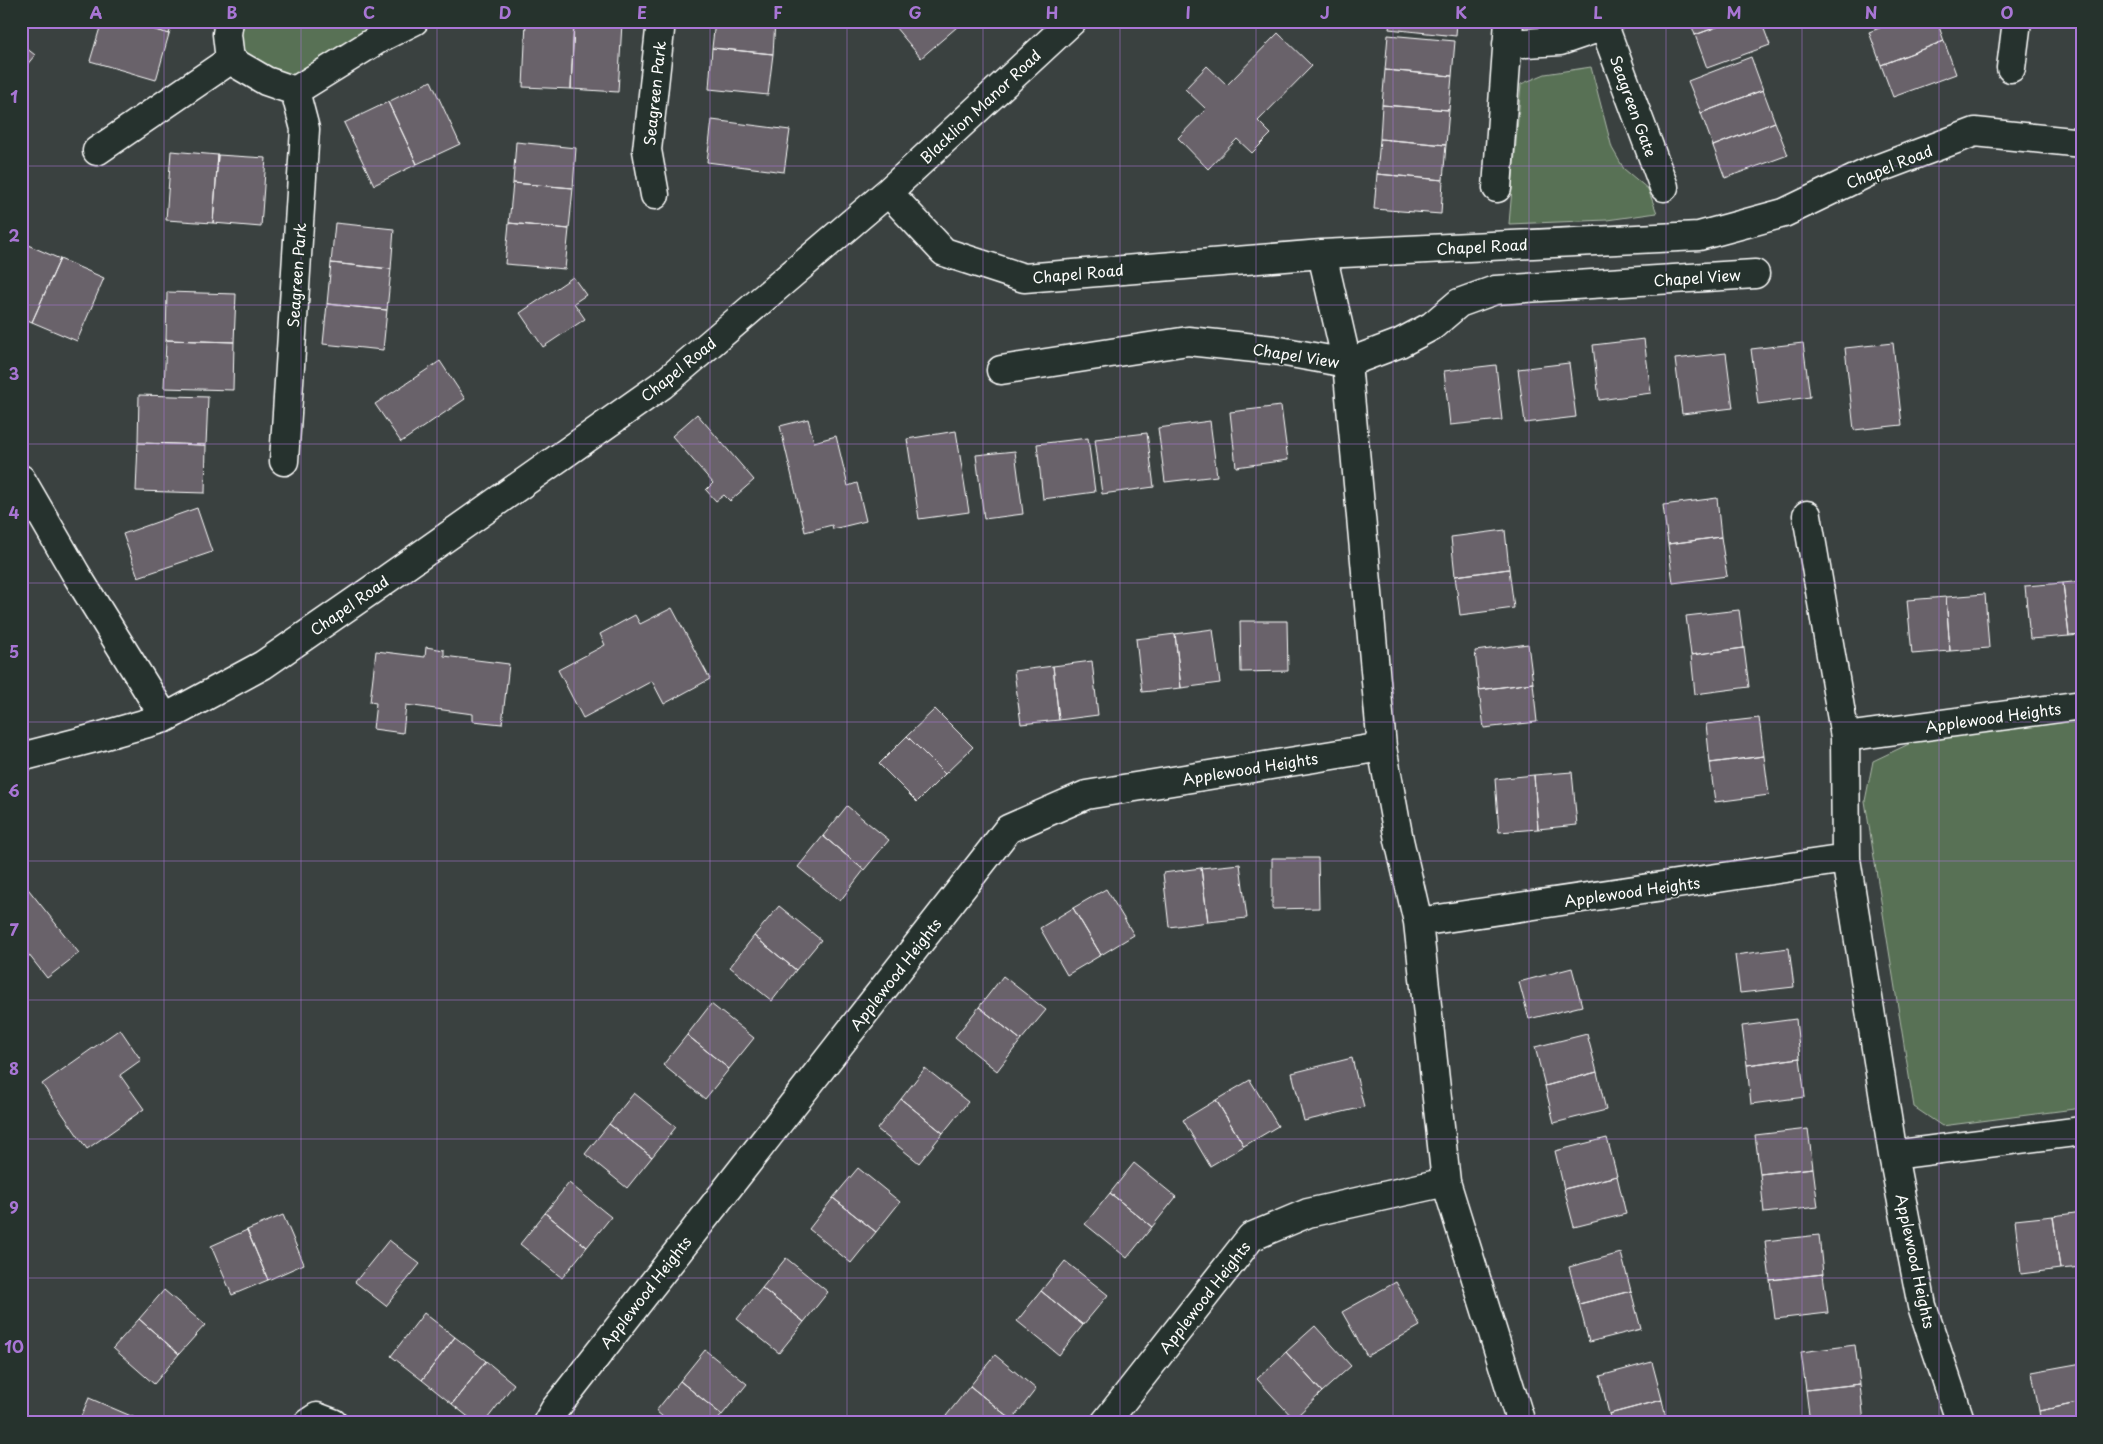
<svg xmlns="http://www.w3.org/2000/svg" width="2103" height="1444" viewBox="0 0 2103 1444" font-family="'Playpen Sans',sans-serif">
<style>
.green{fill:#597155;stroke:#acb8aa}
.building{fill:#69626b;stroke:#fff}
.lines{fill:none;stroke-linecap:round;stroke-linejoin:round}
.minor-casing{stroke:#fff;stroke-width:31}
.minor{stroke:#26332d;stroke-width:28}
.grid{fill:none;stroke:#a976d5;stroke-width:1;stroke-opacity:0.55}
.labels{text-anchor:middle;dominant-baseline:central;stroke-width:4;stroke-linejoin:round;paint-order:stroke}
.street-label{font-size:15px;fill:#fff;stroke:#26332d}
.neatline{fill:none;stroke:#a976d5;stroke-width:2}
.grid-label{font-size:16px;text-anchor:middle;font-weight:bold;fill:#a976d5}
</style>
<rect width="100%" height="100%" fill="#3a4140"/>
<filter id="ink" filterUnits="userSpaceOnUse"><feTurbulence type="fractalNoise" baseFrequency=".02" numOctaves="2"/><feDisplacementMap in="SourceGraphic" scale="10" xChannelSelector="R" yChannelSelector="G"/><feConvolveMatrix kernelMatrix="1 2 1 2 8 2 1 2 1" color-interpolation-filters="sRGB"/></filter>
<g filter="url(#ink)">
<!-- green -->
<path class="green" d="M241 21H396L288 78 265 83 239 49Z
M1591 67 1612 148 1624 169 1648 189 1657 213 1607 220 1509 224 1521 84 1545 74Z
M2082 718V1108L1942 1126 1914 1107 1865 801 1873 761 1913 742Z"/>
<!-- building -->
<path class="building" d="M102 21H125L169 34 156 80 90 61Z
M125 21H173L169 34Z
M526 21H574L571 89 523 87Z
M574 21 622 23 618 92 571 89Z
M715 21H775L773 54 712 48Z
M890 21H964L921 58Z
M1390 21H1457L1456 36 1389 29Z
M1690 21H1733L1695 35Z
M1733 21H1761L1770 45 1707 68 1695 35Z
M1898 21H1937L1944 41 1881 65 1869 32Z
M1278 33 1312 66 1258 121 1271 134 1252 153 1237 139 1208 169 1178 138 1206 109 1185 89 1207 66 1227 85Z
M1388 35 1455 41 1452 76 1385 70Z
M1944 41 1956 74 1893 97 1881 65Z
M21 44 35 55 21 72Z
M712 48 773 54 768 95 709 89Z
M1751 57 1763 90 1701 113 1688 81Z
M2081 64H2082V99H2078Z
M1385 70 1452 76 1449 110 1382 105Z
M431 81 460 144 417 164 388 102Z
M1763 90 1775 122 1713 146 1701 113Z
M388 102 417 164 374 185 344 123Z
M1382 105 1449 110 1446 145 1380 139Z
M712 120 790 130 784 172 707 162Z
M1775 122 1788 155 1725 178 1713 146Z
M1380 139 1446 145 1443 180 1377 174Z
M516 142 576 148 573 188 513 183Z
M171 151 218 155 213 223 166 220Z
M218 155 266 158 261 227 213 223Z
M1377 174 1443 180 1441 214 1374 209Z
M513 183 573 188 569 229 509 223Z
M335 223 394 229 391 269 331 263Z
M509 223 569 229 565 269 505 264Z
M21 242 60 259 32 322 21 317Z
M60 259 104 278 77 341 32 322Z
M331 263 391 269 387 310 327 304Z
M573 277 586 295 574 303 585 319 543 347 520 313Z
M167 292 236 294 234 342 166 340Z
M327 304 387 310 383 350 323 344Z
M1644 339 1651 393 1599 400 1593 345Z
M166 340 234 342 233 390 164 388Z
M1803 343 1810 397 1758 404 1751 349Z
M1893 343 1902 425 1854 430 1845 348Z
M1726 353 1733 408 1682 414 1675 359Z
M440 361 465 399 401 442 375 404Z
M1569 363 1576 417 1525 423 1518 369Z
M1496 365 1502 420 1450 425 1444 371Z
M139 395 208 397 206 445 138 443Z
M1281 406 1288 460 1236 467 1230 412Z
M697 414 754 480 730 501 724 495 716 501 706 490 713 483 672 436Z
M808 419 814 442 836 436 848 486 857 483 866 521 833 529 832 525 805 532 780 426Z
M1210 421 1217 476 1165 482 1158 428Z
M956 431 969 512 919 519 907 439Z
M1147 433 1154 487 1102 494 1095 439Z
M1088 438 1095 492 1043 499 1037 444Z
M138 443 206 445 205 493 136 491Z
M1015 451 1023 514 984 519 976 455Z
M1717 498 1721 537 1668 544 1663 505Z
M197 508 212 552 138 577 123 534Z
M1505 530 1509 569 1455 576 1451 537Z
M1721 537 1727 576 1673 583 1668 544Z
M1509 569 1514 608 1460 615 1455 576Z
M2082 581V635L2069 636 2063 583Z
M2063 583 2069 636 2030 639 2025 586Z
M1985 594 1989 648 1950 651 1946 597Z
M1946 597 1950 651 1912 654 1907 600Z
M672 608 710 679 664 704 652 681 583 718 558 670 605 645 600 634 635 615 640 624Z
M1739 610 1744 648 1691 655 1686 616Z
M1240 621H1287L1288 671 1241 672Z
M1213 629 1220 683 1181 688 1175 634Z
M1175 634 1181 688 1142 692 1136 639Z
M1528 644 1533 683 1479 690 1475 651Z
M426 647 444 650V656L509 664 502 724 473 721V714L406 705 403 733 373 729 376 703 370 702 376 651 425 657Z
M1744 648 1749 687 1695 694 1691 655Z
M1092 661 1098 715 1059 720 1053 666Z
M1053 666 1059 720 1021 724 1014 671Z
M1533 683 1537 722 1484 728 1479 690Z
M935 709 973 747 945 774 907 736Z
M1759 718 1764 756 1710 763 1706 724Z
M907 736 945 774 917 802 879 764Z
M1764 756 1769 795 1715 802 1710 763Z
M1572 772 1577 825 1538 829 1534 775Z
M1534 775 1538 829 1499 832 1495 779Z
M847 806 889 840 864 870 823 836Z
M823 836 864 870 840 901 798 867Z
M1272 858H1318L1319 908 1272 909Z
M1240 864 1247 918 1208 922 1201 868Z
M1201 868 1208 922 1169 927 1163 873Z
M21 880 79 953 47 978 21 945Z
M1106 889 1134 935 1101 955 1073 908Z
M779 906 821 940 796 970 754 936Z
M1073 908 1101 955 1067 975 1040 928Z
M754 936 796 970 772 1001 730 967Z
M1789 948 1794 987 1740 993 1735 955Z
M1572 968 1582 1006 1529 1019 1519 982Z
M1003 976 1046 1010 1021 1040 979 1007Z
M711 1004 754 1038 729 1069 687 1035Z
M979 1007 1021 1040 997 1071 955 1037Z
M1796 1019 1800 1058 1747 1065 1742 1026Z
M120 1029 141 1060 120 1075 144 1109 87 1149 42 1084Z
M1587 1034 1597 1072 1545 1086 1535 1047Z
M687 1035 729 1069 705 1099 663 1065Z
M1352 1058 1364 1107 1304 1121 1292 1073Z
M1800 1058 1805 1097 1751 1104 1747 1065Z
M925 1068 968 1102 943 1133 901 1099Z
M1597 1072 1606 1110 1554 1123 1545 1086Z
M1250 1080 1278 1126 1244 1146 1216 1100Z
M634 1093 676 1127 652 1157 609 1124Z
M901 1099 943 1133 919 1163 877 1129Z
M1216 1100 1244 1146 1210 1166 1183 1120Z
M609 1124 652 1157 627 1188 585 1154Z
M1808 1129 1813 1168 1760 1174 1755 1135Z
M1607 1138 1617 1176 1564 1189 1555 1151Z
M1134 1163 1176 1197 1152 1227 1110 1193Z
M858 1168 900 1202 876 1232 833 1198Z
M1813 1168 1818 1207 1764 1213 1760 1174Z
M1617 1176 1626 1214 1574 1227 1564 1189Z
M569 1183 611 1217 587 1247 545 1213Z
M1110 1193 1152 1227 1127 1258 1085 1224Z
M833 1198 876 1232 851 1263 809 1229Z
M2082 1212V1267L2060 1269 2053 1216Z
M545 1213 587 1247 562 1278 520 1244Z
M283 1215 304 1264 268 1280 247 1230Z
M2053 1216 2060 1269 2021 1274 2015 1220Z
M247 1230 268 1280 232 1295 211 1246Z
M1819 1235 1823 1274 1770 1280 1765 1241Z
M389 1240 420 1264 386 1306 355 1282Z
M1621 1253 1631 1291 1579 1304 1569 1267Z
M786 1258 828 1292 804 1322 762 1288Z
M1065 1261 1108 1295 1083 1325 1041 1291Z
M1823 1274 1828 1313 1775 1319 1770 1280Z
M1396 1282 1420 1326 1367 1356 1342 1312Z
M762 1288 804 1322 779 1353 737 1319Z
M164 1290 205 1325 179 1354 139 1319Z
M1041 1291 1083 1325 1059 1355 1017 1321Z
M1631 1291 1641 1329 1589 1342 1579 1304Z
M424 1313 455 1337 422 1380 391 1356Z
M139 1319 179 1354 154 1384 113 1348Z
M1315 1326 1351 1366 1322 1392 1286 1352Z
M455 1337 486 1361 452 1404 422 1380Z
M1855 1345 1860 1384 1806 1390 1801 1352Z
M705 1350 747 1384 722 1415 680 1381Z
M1286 1352 1322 1392 1294 1419 1257 1379Z
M995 1355 1036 1389 1012 1420 970 1386Z
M486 1361 514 1384 484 1423H476L452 1404Z
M1652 1362 1662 1400 1609 1414 1600 1376Z
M2082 1363V1402L2039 1411 2032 1372Z
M680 1381 722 1415 715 1423H670L656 1411Z
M1860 1384 1864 1423H1810L1806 1390Z
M970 1386 1012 1420 1010 1423H954L946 1416Z
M89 1398 138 1419 137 1423H78Z
M1662 1400 1667 1423H1612L1609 1414Z
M2082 1402V1423H2041L2039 1411Z"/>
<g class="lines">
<!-- minor casing -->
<g class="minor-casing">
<path id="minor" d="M229 21 227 34 230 60 266 81 295 91 380 38 414 21
M1604 26 1664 187
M1507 44 1560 41 1604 26 1608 21
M2011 68 2017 21
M97 151 230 60
M1497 188 1509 21
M888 192 944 252 1024 278 1322 254 1699 236 1784 213 1869 172 1975 132 2082 143
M655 195 647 150 661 21
M1322 254 1347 363 1382 747 1399 840 1418 922 1446 1182 1521 1423
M1001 370 1188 341 1274 350 1347 363 1400 343 1432 326 1459 303 1495 290 1755 274
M284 461 305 129 295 91
M21 479 76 574 165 718
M1807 515 1845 737 1846 859 1893 1155 1922 1306 1961 1423
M1845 737 2082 705
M21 757 91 739 165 718 263 665 370 591 662 385 888 192 1072 21
M1418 922 1846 859
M1893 1155 2082 1131
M308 1423 317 1417 333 1423
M547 1423 555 1409 1008 829 1086 795 1382 747
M1105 1423 1251 1237 1308 1213 1446 1182"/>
</g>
<!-- minor -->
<use href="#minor" class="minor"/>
</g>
</g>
<!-- grid -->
<path class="grid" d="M164 21V1423M301 21V1423M437 21V1423M574 21V1423M710 21V1423M847 21V1423M983 21V1423M1120 21V1423M1256 21V1423M1393 21V1423M1529 21V1423M1666 21V1423M1802 21V1423M1939 21V1423M21 166H2082M21 305H2082M21 444H2082M21 583H2082M21 722H2082M21 861H2082M21 1000H2082M21 1139H2082M21 1278H2082"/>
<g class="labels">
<!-- street labels -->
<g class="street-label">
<text transform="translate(654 93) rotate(-84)">Seagreen Park</text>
<text transform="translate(980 106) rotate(-43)">Blacklion Manor Road</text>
<text transform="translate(1634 106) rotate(70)">Seagreen Gate</text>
<text transform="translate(1889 166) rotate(-22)">Chapel Road</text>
<text transform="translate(1482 246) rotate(-3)">Chapel Road</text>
<text transform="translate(1078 273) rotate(-5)">Chapel Road</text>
<text transform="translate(296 275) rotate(-86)">Seagreen Park</text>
<text transform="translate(1697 277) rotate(-4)">Chapel View</text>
<text transform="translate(1296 355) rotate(9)">Chapel View</text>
<text transform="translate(678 369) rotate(-39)">Chapel Road</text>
<text transform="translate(349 605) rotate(-35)">Chapel Road</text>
<text transform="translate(1993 717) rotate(-8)">Applewood Heights</text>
<text transform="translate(1250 768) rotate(-9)">Applewood Heights</text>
<text transform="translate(1632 891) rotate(-8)">Applewood Heights</text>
<text transform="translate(895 974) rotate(-52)">Applewood Heights</text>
<text transform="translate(1916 1261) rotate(78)">Applewood Heights</text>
<text transform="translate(645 1292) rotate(-52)">Applewood Heights</text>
<text transform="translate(1204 1297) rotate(-52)">Applewood Heights</text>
</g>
</g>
<!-- margin -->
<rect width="2103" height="1444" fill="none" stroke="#26332d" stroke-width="55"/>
<rect x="28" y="28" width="2048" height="1388" class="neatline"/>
<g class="grid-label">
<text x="96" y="19">A</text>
<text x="232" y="19">B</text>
<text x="369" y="19">C</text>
<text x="505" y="19">D</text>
<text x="642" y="19">E</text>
<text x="778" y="19">F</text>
<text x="915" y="19">G</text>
<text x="1052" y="19">H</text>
<text x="1188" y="19">I</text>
<text x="1325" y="19">J</text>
<text x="1461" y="19">K</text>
<text x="1598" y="19">L</text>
<text x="1734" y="19">M</text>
<text x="1871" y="19">N</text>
<text x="2007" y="19">O</text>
<text x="14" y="103">1</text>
<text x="14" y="242">2</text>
<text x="14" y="380">3</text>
<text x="14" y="519">4</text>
<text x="14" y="658">5</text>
<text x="14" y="797">6</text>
<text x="14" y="936">7</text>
<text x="14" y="1075">8</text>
<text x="14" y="1214">9</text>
<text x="14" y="1353">10</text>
</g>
</svg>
